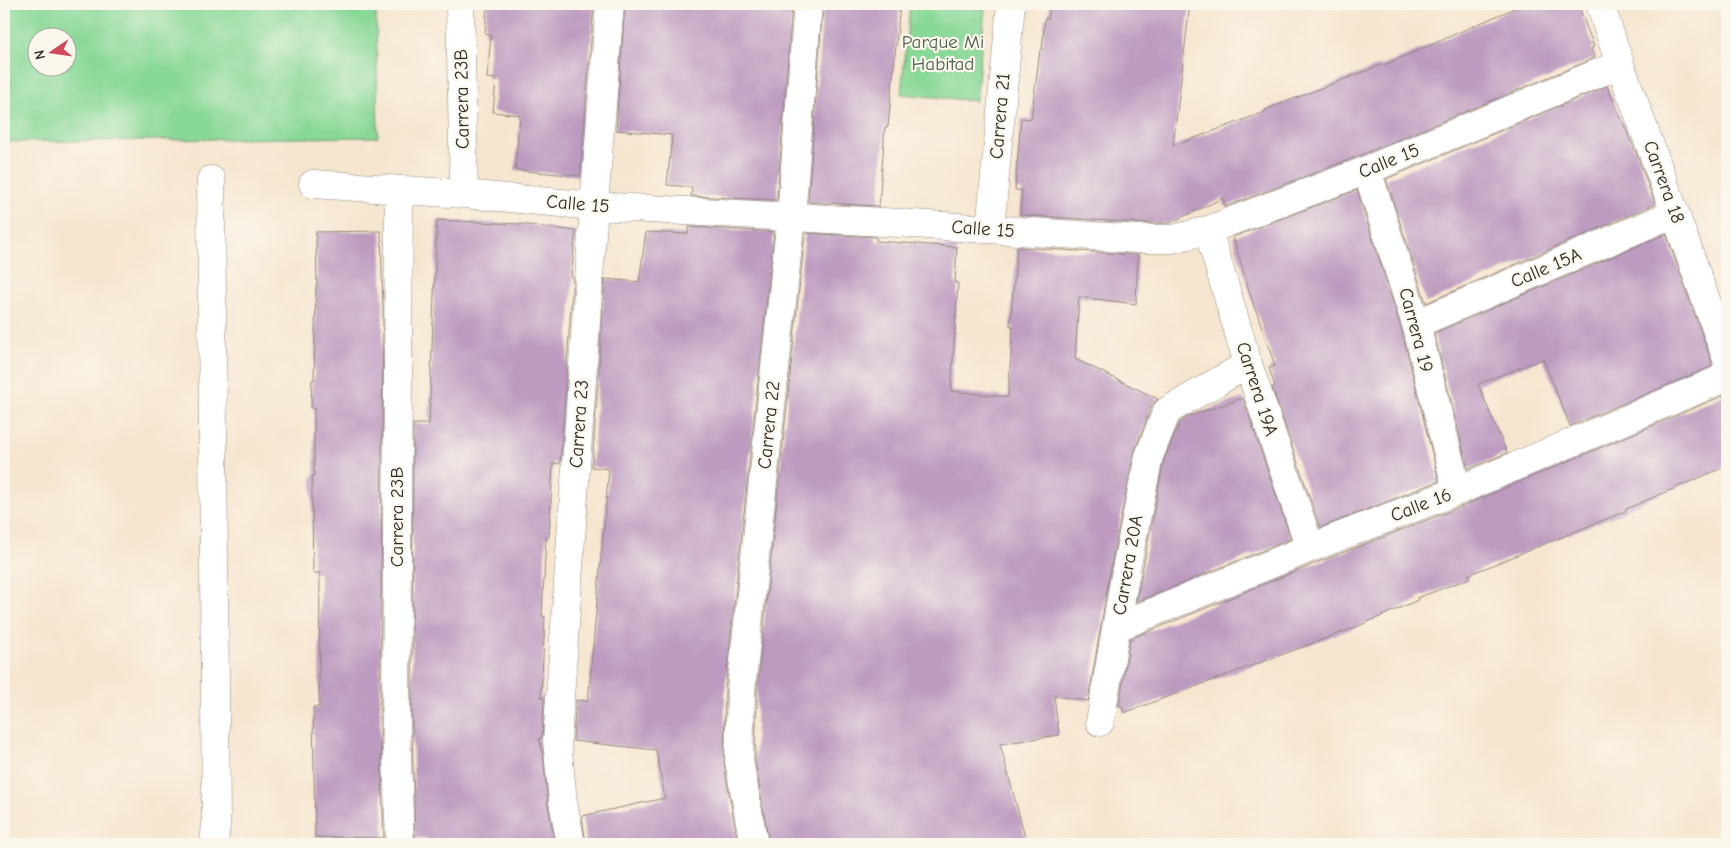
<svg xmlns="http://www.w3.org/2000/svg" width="1731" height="848" viewBox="0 0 1731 848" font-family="'Comic Neue',sans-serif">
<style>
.green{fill:#88d897;stroke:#5a8261;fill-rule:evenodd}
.building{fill:#bd9bc0}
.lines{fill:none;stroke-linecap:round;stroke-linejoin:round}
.street-casing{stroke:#90887e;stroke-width:29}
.street{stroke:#fff;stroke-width:28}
.labels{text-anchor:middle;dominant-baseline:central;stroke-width:4.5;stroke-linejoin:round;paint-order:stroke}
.park-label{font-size:19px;fill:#475f4b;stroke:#fbf7ec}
.street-label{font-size:19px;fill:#2b2b2b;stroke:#fbf7ec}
</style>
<rect width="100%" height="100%" fill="#fbf7ec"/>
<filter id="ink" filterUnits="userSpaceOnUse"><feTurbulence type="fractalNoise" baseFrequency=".02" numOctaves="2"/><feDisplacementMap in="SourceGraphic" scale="10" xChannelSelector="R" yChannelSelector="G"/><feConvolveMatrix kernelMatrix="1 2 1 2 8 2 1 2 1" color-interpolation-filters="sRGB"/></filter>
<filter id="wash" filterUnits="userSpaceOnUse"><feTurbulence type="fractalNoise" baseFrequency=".0096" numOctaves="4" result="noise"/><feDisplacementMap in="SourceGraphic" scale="20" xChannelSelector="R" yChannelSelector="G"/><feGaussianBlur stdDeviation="1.12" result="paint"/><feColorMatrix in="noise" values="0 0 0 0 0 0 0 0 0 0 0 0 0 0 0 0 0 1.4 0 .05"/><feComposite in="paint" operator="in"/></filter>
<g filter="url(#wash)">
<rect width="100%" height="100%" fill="#f6e6d0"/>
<!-- green -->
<path class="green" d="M4 4H376L378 137 4 142ZM38 38H68V68H38Z
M910 4H937L985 9 976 101 901 94Z"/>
<g id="blocks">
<!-- building -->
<path class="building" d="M487 4H594L580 176 515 170 520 115 493 112 496 79 487 78 491 35 485 34Z
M625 4H792L777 200 691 196 692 187 667 185 672 135 616 130Z
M823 4H900L888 127H885L879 206 808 202Z
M1050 4H1190L1173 146 1265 112V110L1311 92 1381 65 1382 66 1524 4H1578L1594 47 1591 48 1595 58 1361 155 1225 207 1223 198 1170 223H1139L1020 215 1022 190H1015L1021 118 1031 119 1040 50H1042L1045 18 1048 19Z
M1607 86 1637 155 1655 204 1426 303 1386 179Z
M1357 190 1401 328 1439 481 1320 528 1272 387 1275 386 1269 368 1275 366 1256 310H1255L1233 237Z
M437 220 520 224 576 231 571 277H573L560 464 553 463 549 537H546L542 616 545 617 541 697 544 698 542 738H539L543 754 548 805 555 844H427L426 838H415L412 727 413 424H429Z
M689 227 774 232 725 690 724 764 738 844H586L582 816 665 798 656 750 573 741 576 700 588 701 609 469 592 467 605 279 639 282 646 232 688 234Z
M381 231 383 308 380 727 384 838 315 837 313 707H319L320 573H313L312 504V476H314V408H311L312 380H314L316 286H317L316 232Z
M805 233 876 237V241L957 247 955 283H958L951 391 1008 397 1013 326H1010L1017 247 1138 255 1136 304 1079 297 1075 359 1158 399 1152 405 1134 453 1112 561 1088 701 1054 696 1059 735 1000 744 1027 844H769L755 760 757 691Z
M1666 234 1712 363 1710 367 1570 426 1543 359 1478 384 1507 453 1468 469 1434 333Z
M1727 394V466L1626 509V511L1468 575 1470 578 1417 598 1418 600 1354 628 1124 713 1122 706H1119L1130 639 1316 563 1463 506Z
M1243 398 1291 539 1136 602 1164 460 1180 422 1189 416Z"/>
</g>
</g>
<g filter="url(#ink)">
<use href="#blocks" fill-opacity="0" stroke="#90887e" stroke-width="1"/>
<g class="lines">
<!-- street casing -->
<g class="street-casing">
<path id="street" d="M460 4 464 194
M1600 4 1620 64 1675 213 1727 359
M1367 170 1416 324 1457 491
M211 180 216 824 214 844
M313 184 464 194 594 206 883 222 1138 239H1173L1208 230 1367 170 1620 64
M399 190 396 727 400 844
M990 229 1011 4
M1208 230 1248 364 1310 548
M1416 324 1675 213
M1117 627 1310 548 1457 491 1722 379 1727 368
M1100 722 1127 564 1149 456 1167 411 1248 364
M571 844 563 802 557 741 594 206 610 4
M754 844 739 761 741 690 791 217 808 4"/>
</g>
<!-- street -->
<use href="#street" class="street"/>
</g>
</g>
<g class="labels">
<!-- park labels -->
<g class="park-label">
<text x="943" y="42">Parque Mi<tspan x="943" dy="22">Habitad</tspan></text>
</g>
<!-- street labels -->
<g class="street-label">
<text transform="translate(462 99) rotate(-91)">Carrera 23B</text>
<text transform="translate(1000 116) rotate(-85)">Carrera 21</text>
<text transform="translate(1389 161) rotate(-22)">Calle 15</text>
<text transform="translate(1664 182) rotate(70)">Carrera 18</text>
<text transform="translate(578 204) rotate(5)">Calle 15</text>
<text transform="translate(983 229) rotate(4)">Calle 15</text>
<text transform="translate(1546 268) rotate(-23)">Calle 15A</text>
<text transform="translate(1416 330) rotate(75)">Carrera 19</text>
<text transform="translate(1257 389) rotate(72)">Carrera 19A</text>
<text transform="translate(579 424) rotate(-86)">Carrera 23</text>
<text transform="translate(769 425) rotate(-84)">Carrera 22</text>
<text transform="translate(1421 505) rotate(-21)">Calle 16</text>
<text transform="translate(397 517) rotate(-90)">Carrera 23B</text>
<text transform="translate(1128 565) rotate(-80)">Carrera 20A</text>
</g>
</g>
<!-- margin -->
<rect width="1731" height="848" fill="none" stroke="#fbf7ec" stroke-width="20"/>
<!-- north arrow -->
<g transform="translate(52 52) rotate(257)"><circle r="24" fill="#fbf7ec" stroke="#a8a59f"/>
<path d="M0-4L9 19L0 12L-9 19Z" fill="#d1495b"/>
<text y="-8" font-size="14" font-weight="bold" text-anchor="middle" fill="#2b2b2b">N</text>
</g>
</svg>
